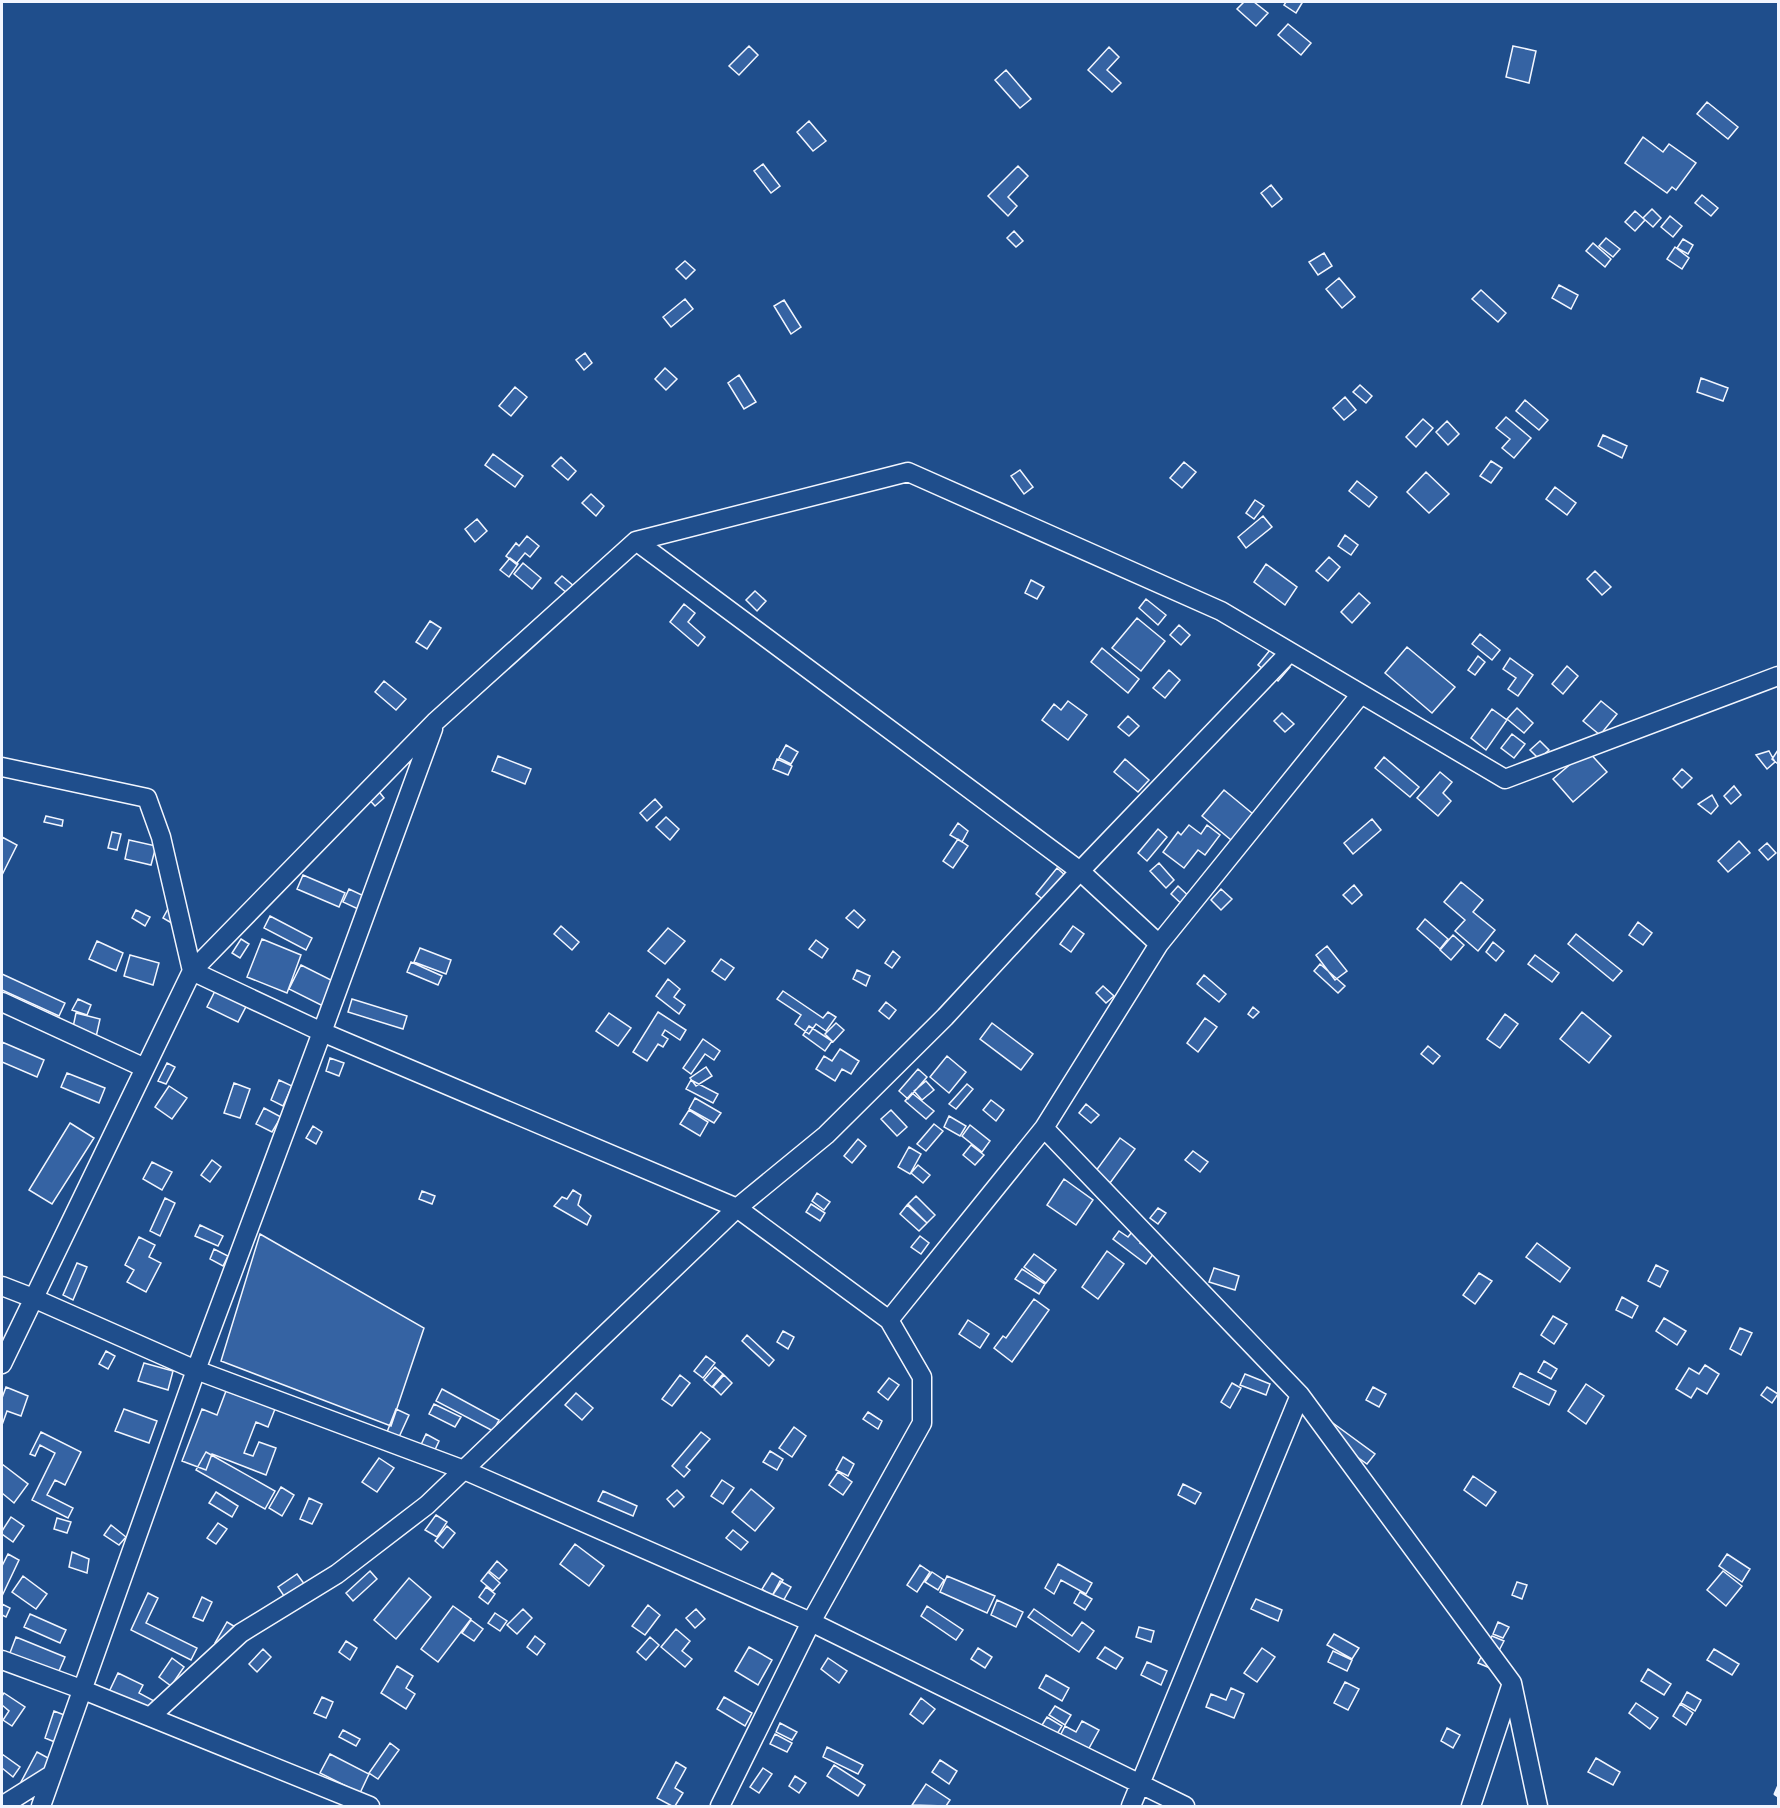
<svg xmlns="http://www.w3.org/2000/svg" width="1780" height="1808" viewBox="0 0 1780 1808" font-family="'Zilla Slab',serif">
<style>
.building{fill:#3563a3;stroke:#f2f6ff;stroke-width:1.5}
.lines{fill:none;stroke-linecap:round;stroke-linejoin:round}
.street-casing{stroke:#f2f6ff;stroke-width:21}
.street{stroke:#1f4e8c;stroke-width:18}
.wall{stroke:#f2f6ff;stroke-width:3}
</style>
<rect width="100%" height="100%" fill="#1f4e8c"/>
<!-- building -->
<path class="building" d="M1244 2H1254L1268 13 1256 26 1237 9Z
M1286 2H1300L1302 3 1296 13 1284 5Z
M1288 24 1311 43 1301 55 1278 35Z
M749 46 758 55 739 75 729 66Z
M1513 46 1536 51 1529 83 1506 77Z
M1109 47 1119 57 1107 70 1121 83 1112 92 1088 70Z
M1006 70 1031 99 1020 108 995 80Z
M1707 102 1738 127 1728 139 1697 114Z
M809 121 826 141 813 151 797 132Z
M1643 137 1663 152 1669 144 1696 163 1676 190 1672 187 1667 193 1625 163Z
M763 164 780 186 771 193 754 171Z
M1018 166 1028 176 1008 197 1017 206 1008 216 988 196Z
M1271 185 1282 199 1272 207 1261 193Z
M1702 195 1718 208 1711 216 1695 203Z
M1652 209 1661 218 1653 227 1643 218Z
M1635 211 1645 220 1635 231 1625 222Z
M1670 216 1682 226 1673 237 1661 227Z
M1014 231 1023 241 1016 247 1007 238Z
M1606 238 1620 249 1613 257 1599 246Z
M1683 239 1693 245 1688 254 1677 248Z
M1593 243 1611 259 1605 267 1586 251Z
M1675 247 1689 258 1682 269 1667 259Z
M1324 253 1332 266 1318 275 1309 262Z
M685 261 695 270 686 279 676 269Z
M1339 278 1355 297 1342 308 1326 289Z
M1559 285 1578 295 1571 309 1552 298Z
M1481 290 1506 313 1498 322 1472 299Z
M685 299 693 309 671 327 663 317Z
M784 300 801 327 791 334 774 306Z
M585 353 592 363 584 370 576 360Z
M665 368 677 379 666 390 655 379Z
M739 375 756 402 744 409 728 383Z
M1701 378 1728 388 1723 401 1697 392Z
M1360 385 1372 396 1366 403 1353 392Z
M515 387 527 397 511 416 499 406Z
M1345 397 1356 410 1344 420 1333 408Z
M1525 400 1548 420 1539 430 1516 411Z
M1506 417 1531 438 1514 458 1502 448 1510 439 1496 428Z
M1423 419 1433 428 1416 447 1406 437Z
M1447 421 1459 434 1448 445 1436 432Z
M1603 435 1627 446 1622 458 1598 446Z
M493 454 523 476 515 487 485 465Z
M561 457 576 471 568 480 552 466Z
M1491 461 1502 468 1491 483 1480 476Z
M1184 462 1196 472 1182 488 1170 478Z
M1020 470 1033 487 1024 494 1011 476Z
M1426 472 1449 494 1429 513 1407 492Z
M1357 481 1377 497 1369 507 1349 491Z
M1555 487 1576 503 1567 515 1546 499Z
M591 494 604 506 596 516 582 503Z
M1255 500 1264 506 1254 519 1246 513Z
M1263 516 1272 527 1246 548 1238 537Z
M477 519 487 531 475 542 465 529Z
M1345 535 1358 545 1351 555 1338 546Z
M527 536 539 546 530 557 525 553 516 564 506 556 516 543 519 546Z
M1329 557 1340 567 1328 581 1316 571Z
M510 558 518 564 509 577 500 570Z
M523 563 541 578 532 589 514 574Z
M1266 564 1297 587 1285 605 1254 582Z
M1595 571 1611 587 1602 595 1587 579Z
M562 576 575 587 568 594 555 583Z
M1031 580 1044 587 1037 599 1025 593Z
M755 591 766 601 757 611 746 600Z
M1359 593 1370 603 1352 623 1341 612Z
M1146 599 1166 615 1158 625 1139 608Z
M684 604 695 613 688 622 705 637 698 646 670 622Z
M1137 618 1165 641 1141 671 1112 648Z
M430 621 441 628 427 649 416 642Z
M1179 625 1190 635 1181 645 1170 635Z
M1480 634 1500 650 1492 660 1472 644Z
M1407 647 1455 687 1432 713 1385 673Z
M1102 648 1139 679 1128 693 1091 662Z
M1270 650 1290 667 1278 681 1258 665Z
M1478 656 1485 662 1475 675 1468 670Z
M1510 658 1533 675 1518 696 1508 689 1516 678 1503 669Z
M1567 666 1578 676 1563 694 1552 684Z
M1169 670 1180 680 1165 698 1153 688Z
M384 681 406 699 396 710 375 692Z
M1068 701 1087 715 1068 740 1042 720 1054 704 1061 710Z
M1601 701 1617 714 1600 735 1583 721Z
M1517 708 1533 723 1524 733 1507 719Z
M1492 709 1507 720 1486 750 1471 738Z
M1282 713 1294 724 1285 732 1274 721Z
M1128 716 1139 726 1129 736 1118 727Z
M1512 734 1525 744 1514 758 1501 748Z
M1540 741 1549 750 1539 759 1530 750Z
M786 745 798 752 791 764 779 758Z
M1587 750 1607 772 1573 802 1553 779Z
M1778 750V764L1772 759Z
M1769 751 1775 762 1767 769 1756 755Z
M498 756 531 769 525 784 492 771Z
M1384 757 1419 787 1410 797 1375 768Z
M777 759 792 766 788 775 773 769Z
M1125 759 1149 780 1138 792 1114 772Z
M1682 769 1692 778 1682 788 1673 779Z
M1440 772 1452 782 1443 793 1451 801 1438 816 1417 798Z
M1734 786 1741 795 1731 804 1724 796Z
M376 788 384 798 375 806 366 796Z
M1224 790 1264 823 1242 849 1202 816Z
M1712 795 1718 806 1711 814 1698 804Z
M655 799 662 807 647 821 640 813Z
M46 816 63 820 62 826 44 822Z
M666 817 679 829 670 840 656 827Z
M1372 819 1381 830 1353 854 1344 843Z
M958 823 968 831 962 842 950 835Z
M1189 825 1201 834 1207 825 1220 835 1205 855 1198 850 1184 868 1163 852 1178 832 1181 835Z
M1158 829 1167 837 1147 861 1138 853Z
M112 832 121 834 117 850 108 848Z
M2 837 17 845 2 875Z
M958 839 968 846 953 868 943 861Z
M129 840 156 846 151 865 125 859Z
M1739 841 1750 853 1728 872 1718 861Z
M1767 843 1776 853 1768 860 1759 850Z
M1159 863 1174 880 1166 888 1150 871Z
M1057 868 1066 876 1045 901 1036 894Z
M303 875 345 893 339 907 297 889Z
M1461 882 1483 900 1473 912 1495 930 1478 951 1455 931 1465 920 1444 902Z
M1354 885 1362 895 1352 904 1343 895Z
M1178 886 1194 901 1187 909 1171 894Z
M349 889 364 896 358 909 343 902Z
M1221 889 1232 899 1221 910 1211 900Z
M169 907 175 925 163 918Z
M136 910 150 917 145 926 132 918Z
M854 910 865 920 858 928 846 918Z
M270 916 312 938 306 950 264 928Z
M1425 919 1448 939 1440 949 1417 929Z
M1638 922 1652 933 1643 945 1629 935Z
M561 926 579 942 572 950 554 934Z
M1073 926 1084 934 1071 952 1060 944Z
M668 928 685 941 665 964 648 951Z
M1576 934 1622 971 1613 981 1568 944Z
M1453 935 1464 945 1451 960 1440 950Z
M241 939 249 944 240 958 232 953Z
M262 939 301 955 287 993 247 977Z
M816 940 828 949 822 958 809 949Z
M97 941 123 953 116 971 89 959Z
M1493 942 1504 951 1496 961 1486 952Z
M1327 946 1347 971 1335 980 1316 955Z
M420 948 451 960 446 974 414 962Z
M893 951 900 957 892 968 885 963Z
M130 955 159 963 153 985 124 976Z
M1535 955 1559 973 1552 982 1528 964Z
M721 959 734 968 725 980 712 971Z
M411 962 442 976 438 985 407 972Z
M1320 964 1345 986 1338 993 1314 971Z
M301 965 335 982 323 1006 289 989Z
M857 970 870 976 866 986 853 979Z
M2 974 65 1003 59 1016 2 990Z
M1204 975 1226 994 1219 1002 1197 984Z
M668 979 680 989 674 997 685 1005 679 1014 656 996Z
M220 981 251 997 238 1022 207 1007Z
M1103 986 1114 996 1106 1003 1096 993Z
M783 991 823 1018 828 1012 836 1017 826 1031 816 1024 809 1034 795 1024 801 1015 777 999Z
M78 999 91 1005 87 1015 72 1010Z
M352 999 407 1016 403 1029 348 1012Z
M886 1002 896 1010 889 1019 879 1011Z
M1253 1007 1259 1012 1253 1018 1248 1014Z
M658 1012 686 1030 680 1040 665 1030 662 1035 668 1039 663 1047 658 1044 647 1061 633 1052Z
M1582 1012 1611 1036 1589 1063 1560 1039Z
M76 1013 100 1019 96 1037 72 1032Z
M609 1013 631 1028 618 1046 596 1031Z
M1505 1014 1518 1024 1500 1048 1487 1039Z
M1205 1018 1217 1027 1198 1052 1187 1043Z
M836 1023 844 1030 833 1042 825 1034Z
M992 1023 1033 1054 1021 1070 980 1039Z
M809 1026 832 1041 825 1051 803 1035Z
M703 1039 720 1051 714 1060 705 1054 691 1074 683 1068Z
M2 1042 44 1060 37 1077 2 1062Z
M1428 1046 1440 1056 1433 1064 1421 1054Z
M840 1049 859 1061 851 1074 842 1069 835 1081 816 1069 824 1056 832 1061Z
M947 1056 966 1072 949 1093 930 1077Z
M330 1058 344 1063 339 1076 326 1071Z
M167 1063 175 1067 166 1084 158 1081Z
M706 1067 712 1076 696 1086 690 1078Z
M918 1069 927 1077 908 1099 899 1091Z
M67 1073 105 1088 99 1103 61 1087Z
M279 1080 292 1086 283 1106 271 1100Z
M691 1080 718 1094 713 1103 686 1089Z
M926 1081 934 1090 922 1100 914 1091Z
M234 1083 250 1089 240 1118 224 1113Z
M967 1084 973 1089 956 1109 949 1104Z
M169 1086 187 1098 172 1119 155 1107Z
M912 1093 934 1111 926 1119 905 1101Z
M695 1098 721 1113 714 1123 689 1109Z
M991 1100 1004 1110 996 1121 983 1110Z
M1086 1104 1099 1115 1091 1123 1079 1113Z
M264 1108 281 1117 272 1132 256 1124Z
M689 1110 708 1122 700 1136 680 1124Z
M891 1110 907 1127 897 1136 881 1119Z
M949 1116 966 1126 960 1136 944 1127Z
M70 1123 94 1138 52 1204 29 1190Z
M934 1124 943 1131 926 1151 917 1144Z
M970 1125 990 1141 982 1152 962 1136Z
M313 1126 322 1132 316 1144 306 1138Z
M1120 1138 1135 1149 1110 1183 1095 1172Z
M858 1139 866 1146 852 1163 844 1156Z
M971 1145 984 1155 975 1165 963 1155Z
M909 1147 921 1154 910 1174 898 1167Z
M1193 1151 1208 1162 1200 1172 1185 1160Z
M212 1160 221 1167 210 1182 201 1175Z
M152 1162 172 1172 162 1190 143 1179Z
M918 1165 930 1175 923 1183 911 1173Z
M1064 1179 1093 1200 1076 1225 1047 1205Z
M573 1190 581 1195 578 1205 591 1216 587 1225 554 1206 562 1197 567 1199Z
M422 1191 435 1196 432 1204 419 1199Z
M817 1193 830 1202 824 1210 812 1201Z
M916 1196 935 1215 927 1223 908 1204Z
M165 1198 175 1203 160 1236 150 1231Z
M811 1204 825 1213 820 1221 806 1212Z
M907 1205 927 1223 919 1231 900 1214Z
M1158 1208 1166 1213 1158 1224 1150 1218Z
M200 1225 223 1236 218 1246 195 1236Z
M1135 1228 1146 1236 1140 1243 1154 1253 1146 1264 1113 1239 1119 1231 1128 1237Z
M260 1234 424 1328 391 1426 221 1361Z
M920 1236 929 1243 921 1254 911 1247Z
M139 1237 155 1245 149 1257 161 1263 146 1292 127 1282 134 1270 125 1265Z
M1537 1243 1570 1268 1560 1282 1526 1257Z
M214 1249 228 1256 223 1266 210 1259Z
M1107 1251 1124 1264 1098 1299 1082 1287Z
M1034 1254 1056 1270 1046 1283 1024 1267Z
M77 1263 87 1267 73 1300 63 1295Z
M1656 1265 1668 1271 1660 1287 1648 1281Z
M1214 1268 1239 1276 1235 1290 1209 1282Z
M1022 1269 1045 1284 1039 1294 1015 1279Z
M1479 1273 1492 1281 1475 1304 1463 1295Z
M1622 1297 1638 1306 1632 1318 1616 1310Z
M1034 1299 1049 1310 1012 1362 994 1348 1003 1336 1006 1338Z
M1553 1316 1567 1324 1554 1344 1541 1335Z
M1664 1318 1686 1331 1677 1345 1656 1331Z
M968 1320 989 1334 980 1348 959 1334Z
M1740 1328 1752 1333 1741 1355 1730 1349Z
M783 1331 794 1337 788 1349 777 1342Z
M747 1335 774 1360 769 1366 742 1341Z
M106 1351 115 1356 108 1369 99 1364Z
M706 1356 715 1363 703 1378 694 1371Z
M1544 1361 1557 1369 1551 1379 1538 1372Z
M144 1363 173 1371 168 1390 138 1381Z
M1705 1365 1719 1374 1707 1394 1697 1388 1691 1398 1676 1389 1689 1368 1699 1374Z
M715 1367 723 1374 712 1387 704 1380Z
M1520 1373 1556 1391 1549 1405 1513 1387Z
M1245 1374 1270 1384 1266 1395 1240 1385Z
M680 1375 690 1383 672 1406 662 1399Z
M724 1375 732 1383 721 1395 713 1387Z
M889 1378 899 1385 888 1400 878 1392Z
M1232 1383 1241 1388 1230 1408 1221 1402Z
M1586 1384 1604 1396 1586 1424 1568 1411Z
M6 1387 28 1396 21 1416 7 1411 2 1425V1398Z
M1373 1387 1386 1394 1379 1407 1366 1400Z
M1767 1387 1778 1394 1772 1403 1761 1395Z
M442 1389 499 1420 493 1431 436 1401Z
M226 1391 275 1409 268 1427 256 1422 244 1453 253 1456 259 1442 276 1448 266 1475 212 1454 206 1470 182 1461 202 1409 217 1415Z
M576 1393 593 1408 582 1420 565 1405Z
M434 1404 461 1417 455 1427 429 1414Z
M124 1409 157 1421 149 1443 115 1431Z
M396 1409 409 1415 399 1437 387 1432Z
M868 1412 882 1421 878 1429 863 1419Z
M1326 1418 1375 1454 1367 1464 1318 1429Z
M794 1427 806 1436 792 1457 779 1448Z
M41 1432 81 1452 65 1485 55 1480 47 1495 73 1508 68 1518 32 1500 55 1453 40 1445 35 1456 30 1454Z
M701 1432 710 1439 686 1467 690 1470 684 1477 672 1466Z
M426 1434 439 1441 433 1454 420 1447Z
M770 1451 783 1459 777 1470 763 1462Z
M206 1452 275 1491 265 1509 196 1470Z
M843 1457 854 1464 848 1476 836 1470Z
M379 1458 394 1468 377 1492 362 1482Z
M2 1464 28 1484 14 1503 2 1493Z
M838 1472 852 1482 843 1495 829 1485Z
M1473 1476 1496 1492 1486 1506 1464 1490Z
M722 1480 734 1488 723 1504 711 1496Z
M1183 1484 1201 1493 1195 1504 1178 1495Z
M281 1487 294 1495 282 1516 269 1508Z
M751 1489 774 1508 755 1531 732 1512Z
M677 1490 684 1497 674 1507 667 1499Z
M603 1491 637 1506 633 1516 598 1501Z
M216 1492 238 1506 232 1517 209 1503Z
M309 1498 322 1504 312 1524 300 1519Z
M436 1515 447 1522 437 1537 425 1530Z
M11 1517 24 1526 13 1542 2 1534V1531Z
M57 1518 71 1522 67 1533 54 1529Z
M218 1523 227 1529 216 1544 207 1538Z
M111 1525 126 1537 119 1545 104 1535Z
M447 1526 455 1533 443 1548 435 1541Z
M733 1530 748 1542 741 1550 726 1538Z
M575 1544 604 1566 589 1586 560 1564Z
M72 1552 89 1559 87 1573 69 1567Z
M8 1554 19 1560 2 1596V1566Z
M1727 1554 1750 1569 1742 1582 1719 1566Z
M497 1561 507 1570 499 1579 489 1571Z
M1058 1564 1092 1583 1086 1594 1061 1580 1054 1594 1045 1588Z
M920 1565 930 1572 917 1592 907 1585Z
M370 1571 377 1579 353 1601 346 1593Z
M1723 1571 1742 1586 1726 1606 1707 1590Z
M488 1572 500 1583 493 1591 481 1581Z
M932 1572 944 1580 938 1590 925 1582Z
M772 1573 783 1580 772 1596 762 1589Z
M297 1574 305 1585 286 1599 278 1587Z
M23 1576 47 1594 36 1609 12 1592Z
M947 1576 995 1596 987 1613 940 1592Z
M409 1578 431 1597 396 1639 374 1620Z
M780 1581 791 1587 782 1603 771 1598Z
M1517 1582 1527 1585 1522 1599 1512 1595Z
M486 1587 495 1594 488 1604 479 1597Z
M1080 1592 1092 1599 1085 1610 1074 1603Z
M148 1593 158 1598 146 1623 197 1648 191 1660 131 1630Z
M202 1597 212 1602 203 1621 193 1617Z
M1256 1599 1282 1610 1278 1621 1251 1609Z
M997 1600 1023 1612 1016 1627 991 1615Z
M2 1604 10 1608 6 1617 2 1615Z
M648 1605 660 1615 645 1635 632 1626Z
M453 1606 471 1619 438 1662 421 1649Z
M927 1606 963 1630 956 1640 921 1616Z
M523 1609 532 1618 517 1634 507 1625Z
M696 1609 705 1619 695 1628 686 1618Z
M1034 1609 1072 1636 1082 1622 1094 1631 1079 1652 1028 1617Z
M495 1613 507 1621 500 1631 488 1623Z
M30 1614 66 1630 60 1643 24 1627Z
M471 1620 483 1629 474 1641 462 1633Z
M227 1622 242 1631 231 1651 215 1643Z
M1498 1622 1509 1627 1503 1638 1493 1634Z
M1139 1627 1154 1631 1151 1642 1136 1637Z
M676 1629 690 1641 682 1651 692 1659 685 1667 661 1647Z
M1334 1634 1359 1648 1352 1659 1327 1645Z
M535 1636 545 1644 537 1655 527 1647Z
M1492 1636 1504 1641 1490 1668 1478 1663Z
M16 1637 65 1657 56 1678 8 1658Z
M650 1637 659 1645 646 1660 637 1652Z
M346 1641 357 1648 350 1660 339 1652Z
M749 1647 772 1660 758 1685 735 1671Z
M1105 1647 1123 1658 1116 1669 1097 1658Z
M978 1648 992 1657 985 1668 971 1659Z
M1262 1648 1275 1657 1257 1682 1244 1673Z
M263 1649 271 1657 257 1672 249 1664Z
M1714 1649 1739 1664 1732 1675 1707 1660Z
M1333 1651 1352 1660 1347 1671 1328 1662Z
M172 1658 184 1667 171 1686 159 1677Z
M828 1658 847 1671 839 1683 821 1669Z
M1147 1662 1167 1671 1161 1685 1141 1675Z
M397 1666 413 1676 406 1688 415 1694 406 1709 381 1693Z
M1648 1669 1671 1684 1664 1695 1641 1681Z
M118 1673 143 1685 139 1693 156 1702 150 1715 108 1694Z
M1046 1675 1069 1688 1062 1701 1039 1688Z
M1345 1682 1359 1689 1348 1710 1334 1703Z
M1231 1688 1244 1694 1234 1718 1206 1707 1211 1694 1226 1700Z
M1687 1692 1701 1700 1695 1711 1681 1703Z
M4 1693 25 1707 12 1726 3 1720 9 1711 2 1705V1696Z
M322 1697 333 1702 326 1718 314 1713Z
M724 1697 752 1713 745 1726 717 1709Z
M921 1698 935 1709 923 1724 910 1714Z
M1636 1703 1658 1718 1650 1729 1629 1713Z
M1680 1704 1693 1713 1686 1725 1673 1716Z
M1055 1706 1071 1715 1065 1725 1049 1715Z
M54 1711 77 1720 67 1747 45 1738Z
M1047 1717 1062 1726 1057 1734 1042 1725Z
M1082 1721 1099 1730 1088 1750 1060 1736 1065 1726 1076 1732Z
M780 1723 797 1732 792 1740 776 1732Z
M1447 1728 1460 1735 1453 1748 1441 1741Z
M343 1730 360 1739 356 1746 339 1737Z
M775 1734 792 1743 787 1752 770 1744Z
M390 1743 399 1750 378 1779 369 1773Z
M827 1747 863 1765 858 1774 823 1757Z
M37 1752 50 1759 43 1771 42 1795 21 1782Z
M2 1754 20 1767 13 1777 2 1768Z
M330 1754 369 1774 360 1793 320 1773Z
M1596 1758 1620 1772 1613 1785 1588 1772Z
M940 1760 957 1771 949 1784 932 1772Z
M676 1762 686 1768 675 1788 683 1793 675 1806H672L657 1798Z
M834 1765 865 1785 858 1796 827 1776Z
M763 1768 772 1774 759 1793 750 1787Z
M795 1776 806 1783 799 1793 789 1786Z
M926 1784 950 1800 946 1806 912 1805Z"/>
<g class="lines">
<!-- street casing -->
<g class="street-casing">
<path id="street" d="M636 541 1080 871 1159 944
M2 767 147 798 161 837 192 971 322 1032 737 1208 889 1320 922 1377V1423L811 1622 720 1806
M2 1002 145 1068
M1044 1128 1300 1395 1512 1683 1538 1806
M2 1286 33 1298 196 1370 464 1470 811 1622 1185 1806
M889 1320 1044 1128 1159 944 1361 694
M2 1364 192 971 435 722 636 541 908 472 1221 611 1505 779 1778 676
M2 1660 81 1689 370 1806
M150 1717 241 1633 337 1574 427 1505 737 1208 826 1135 945 1017 1080 871 1290 652
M2 1806 51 1775
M41 1806 196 1370 322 1032 433 729
M1131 1806 1300 1395
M1471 1806 1511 1686"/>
</g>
<!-- street -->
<use href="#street" class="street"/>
<!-- wall -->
<path class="wall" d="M1778 1787 1775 1794 1778 1796"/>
</g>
<!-- border -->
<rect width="1780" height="1808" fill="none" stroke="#f2f6ff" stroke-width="6"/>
</svg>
